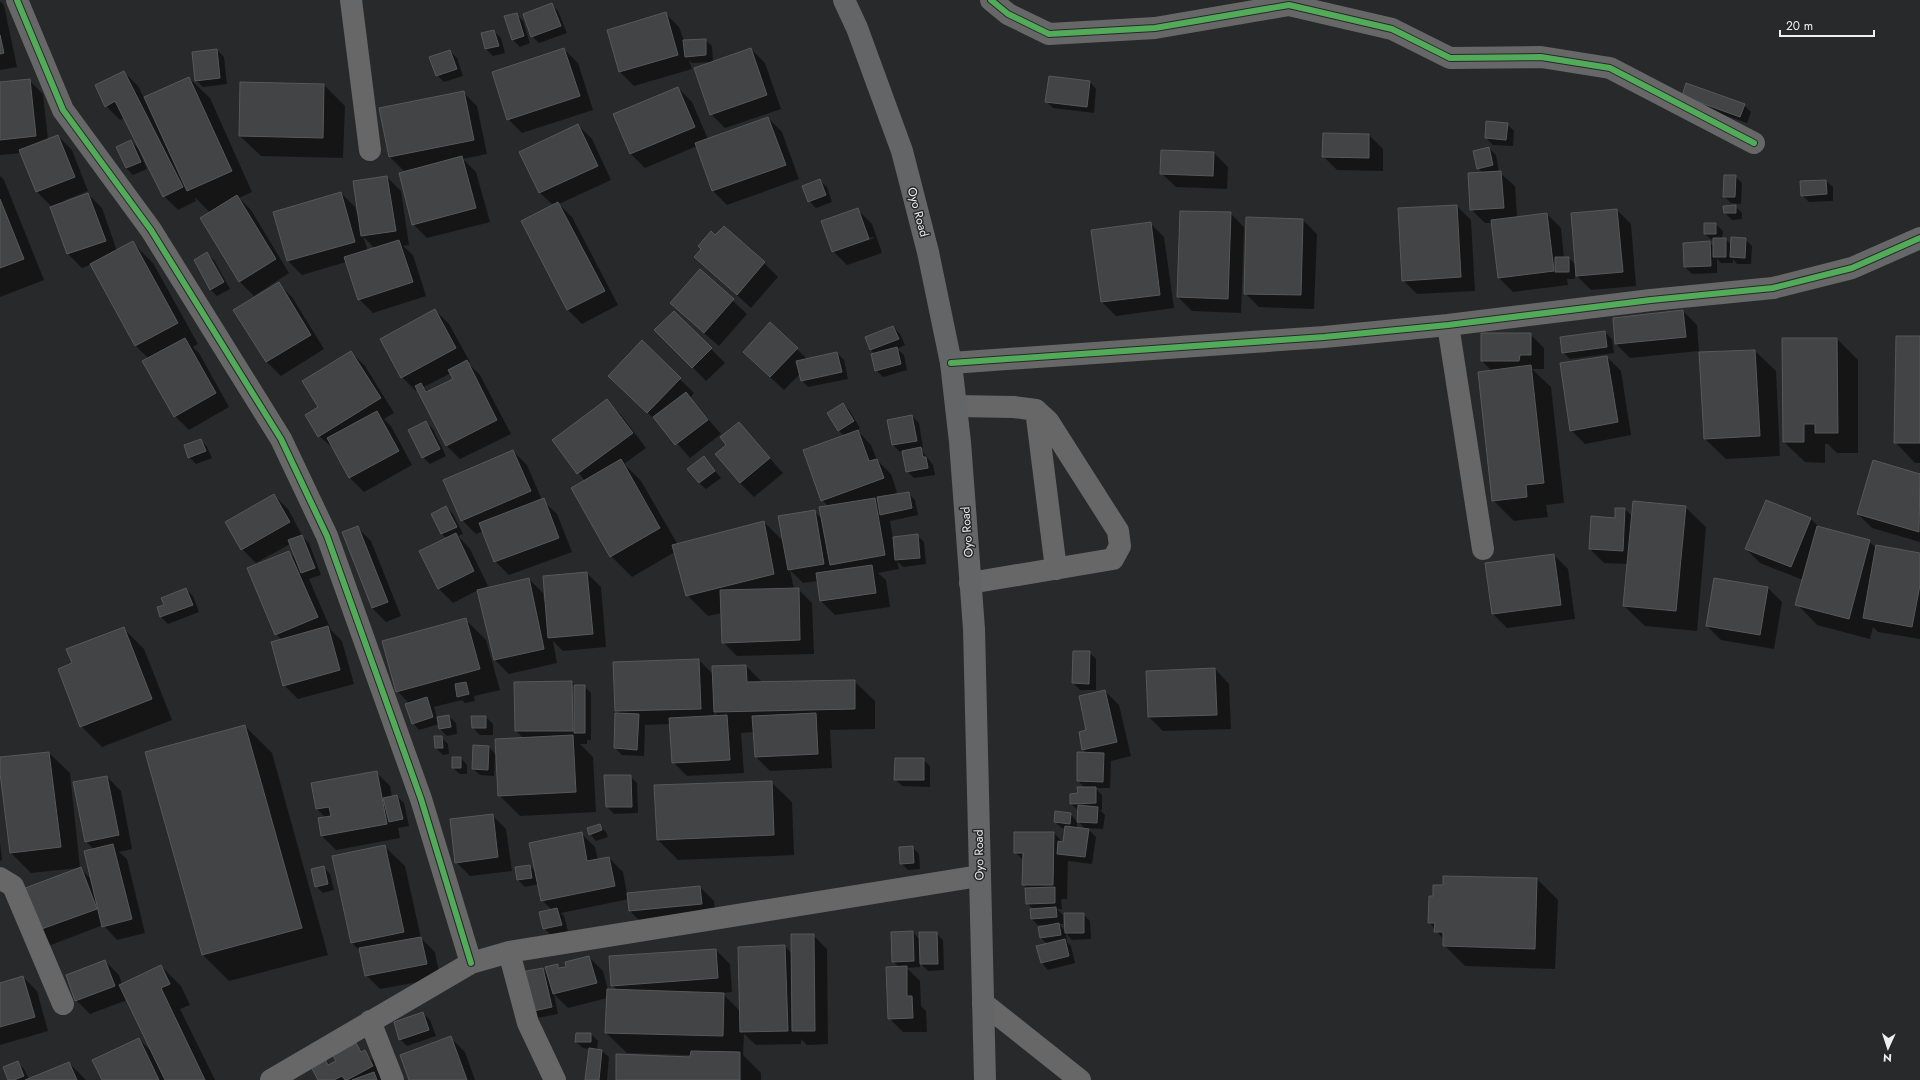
<svg xmlns="http://www.w3.org/2000/svg" width="1920" height="1080" viewBox="0 0 1920 1080" font-family="Jost,sans-serif">
<style>
.shadow{fill:#0007;fill-rule:evenodd}
.building{fill:#434445;stroke:#575859}
.lines{fill:none;stroke-linecap:round;stroke-linejoin:round}
.minor{stroke:#676768;stroke-width:22}
.highway{stroke:#646566;stroke-width:22}
.cycleway-casing{stroke:#27282b;stroke-width:8}
.cycleway{stroke:#51ab58;stroke-width:6}
.labels{text-anchor:middle;dominant-baseline:central;stroke-width:3;stroke-linejoin:round;paint-order:stroke}
.street-label{font-size:12px;fill:#eeeff1;stroke:#27282b}
</style>
<rect width="100%" height="100%" fill="#28292a"/>
<!-- shadow -->
<path class="shadow" d="M0 1 4 5 17 67 0 70Z
M552 5 558 11 567 33 539 43 532 36Z
M665 13 679 27 684 41 705 40 712 46 713 62 692 63 689 60 692 69 634 86 620 72Z
M516 14 523 21 530 43 520 47 513 40 506 17Z
M494 31 501 38 505 53 493 56 486 49 482 33Z
M564 49 578 63 593 110 522 133 508 119Z
M751 49 765 63 781 109 725 128 711 114Z
M217 50 224 57 227 84 203 87 196 80Z
M450 51 457 58 463 76 444 82 437 75Z
M124 72 138 86 144 98 189 78 210 98 252 192 239 198 251 210 289 273 254 296 240 282 201 218 210 213 195 197 196 201 178 210 164 196 142 152 140 153 147 169 133 175 126 168 118 147 131 141 140 150 124 118 120 120 106 106Z
M29 80 43 94 48 140 58 136 72 150 88 191 65 200 66 202 88 194 102 208 117 251 132 242 153 263 198 344 193 347 199 353 229 407 189 430 175 416 149 359 136 346 92 264 82 268 68 254 52 207 37 192 21 153 0 155V83Z
M1090 82 1096 89 1094 113 1053 108 1046 101Z
M324 85 345 106 343 158 261 156 240 136Z
M678 88 692 102 708 139 768 118 782 132 799 179 727 205 713 191 697 146 645 168 631 154 614 115Z
M463 92 477 106 487 154 463 159 476 172 490 222 427 238 413 224 411 169 404 171 390 157Z
M1683 96 1744 105 1751 112 1747 123 1690 103Z
M1507 124 1514 131 1513 146 1493 145 1486 138Z
M578 125 592 139 611 180 559 204 572 217 618 305 582 324 568 310 522 221 553 205 540 193 520 152Z
M1369 135 1383 149V171L1337 170 1323 156Z
M1489 148 1496 155 1499 172 1515 186 1517 218 1547 214 1561 228 1564 258H1569L1576 265 1617 210 1631 224 1636 286 1591 290 1577 276V271H1575V279H1567L1568 285 1513 292 1499 278 1492 223H1485L1471 209 1483 173 1478 168Z
M1214 153 1228 167 1227 189 1176 187 1161 173Z
M0 176 4 180 44 280 0 297Z
M1735 176 1742 183 1741 204 1731 203 1724 196Z
M387 177 401 191 409 245 403 246 413 255 426 296 373 313 359 299 346 262 302 275 288 261 274 212 341 193 355 207 359 221ZM363 236 375 249 368 251Z
M820 181 827 187 832 202 816 208 809 201Z
M1826 181 1833 187V201L1809 202 1802 195Z
M1457 206 1471 220 1475 291 1417 294 1403 280Z
M1735 206 1742 213V219L1732 220 1725 213Z
M858 210 872 224 882 253 847 265 833 251ZM873 237 874 238 839 250V248Z
M1181 212 1230 213 1244 227 1241 313 1192 311 1178 297Z
M1303 220 1317 234 1314 309 1259 307 1245 293Z
M1150 223 1164 237 1174 308 1116 316 1102 302Z
M1716 224 1723 231 1722 239H1726L1731 245 1745 239 1752 246 1751 264H1737L1733 259V263H1721L1717 259V273L1692 274 1685 267 1709 242 1714 247V240H1712L1705 234Z
M715 237 764 263 778 277 751 308 695 257Z
M207 254 214 260 230 289 217 296 210 289Z
M700 271 747 314 719 346 685 317Z
M278 283 292 297 324 349 281 376 267 362 235 310Z
M435 310 449 324 470 362 468 363 480 375 511 434 460 459 446 445 418 390 416 391 402 377ZM451 373 454 379 429 392 424 387Z
M1683 311 1697 325 1699 351 1630 358 1616 344 1614 319Z
M674 312 725 363 706 381 656 330Z
M893 327 900 334 905 345 897 349 904 355 907 370 883 377 876 370 875 354 871 350Z
M1605 332 1612 339 1614 353 1570 359 1563 352Z
M1530 334 1544 348V369H1532L1551 387 1564 503 1546 505 1548 517 1514 521 1493 500 1492 371 1482 361Z
M1920 337V463H1915L1895 442Z
M1783 339H1837L1858 360V453H1837L1828 444H1825V463L1805 462 1784 442Z
M642 342 694 393 690 398 721 434 690 458 662 426 623 390Z
M797 349 808 360 837 353 844 360 848 379 808 387 802 380 800 374 784 390 758 366Z
M1755 351 1776 371 1780 456 1726 459 1705 439Z
M351 352 365 366 394 413 384 419 391 426 412 465 364 492 350 478 334 449 319 436 320 407Z
M1607 357 1621 371 1631 435 1585 444 1571 430Z
M607 401 621 415 646 448 624 464 641 481 678 545 764 522 784 542 814 511 823 520 829 507 822 500 844 436 839 431 843 404 850 411 860 428 857 430 871 445 877 460 891 474 897 492 891 496 908 493 915 500 918 515 890 521 893 538 917 535 924 542 926 564 903 567 897 561 899 569 878 573 886 580 890 607 835 615 821 601 818 581 803 583 790 570 794 589H798L812 603 814 654 737 656 723 642 722 613 708 616 687 595 675 552 632 577 611 556 585 481 553 440Z
M912 416 919 423 923 448H920L933 465 935 475 914 478 907 471 903 451 900 452 893 445 888 420Z
M426 422 433 429 446 456 430 464 423 457Z
M739 424 783 473 754 497 740 483 728 445Z
M201 440 207 447 212 458 196 464 189 457Z
M513 451 527 465 542 500 557 514 572 552 509 575 495 561 483 531 476 534 462 520Z
M704 458 721 478 706 489 699 483Z
M1873 462 1920 475V542L1872 528 1858 514Z
M274 495 288 509 303 537 309 543 321 575 309 579 331 630 342 641 354 684 298 699 284 685 282 640 276 634 289 552 296 559 290 544 256 563 242 549Z
M1766 501 1811 519 1819 527 1869 541 1876 548 1920 554V639L1878 632 1873 627 1870 639 1817 625 1797 604 1803 580 1760 563 1746 549Z
M446 507 453 514 463 534 458 536 470 549 488 586 478 590 529 579 543 593 544 601H546L587 573 601 587 606 647 563 651 553 641 557 663 509 674 495 660 478 590 453 603 439 589 421 551 447 539 442 534 432 514Z
M1685 507 1706 527 1697 631 1645 626 1624 606 1628 564 1604 563 1590 549 1616 519V509H1625L1633 517Z
M357 527 371 541 401 616 386 622 372 608Z
M1554 555 1568 569 1575 619 1507 628 1493 614Z
M1715 579 1768 588 1782 602 1774 649 1721 640 1707 626Z
M186 589 193 596 199 612 168 624 161 617 158 608 165 605Z
M465 619 486 640 500 690 474 696 475 701 465 703 462 700 434 707 437 718 449 716 456 723 457 734 447 736 440 729 439 724 419 730 413 723 410 704 397 691Z
M124 629 144 649 172 720 102 747 81 726 73 664Z
M1089 652 1096 659V690H1080L1073 683Z
M699 660 714 675 746 666 763 683 854 681 875 701V729L830 730 832 768 770 771 756 757 754 732 741 733 744 773 687 776 673 762 670 724 645 725 644 756 622 755 615 748 620 714 616 711 614 663ZM714 712 719 717H715Z
M1215 669 1229 684 1231 729 1163 731 1149 717 1147 672Z
M572 682 577 686H584L591 693V740H587V744H580L593 757 596 812 520 816 499 795 497 758H495L494 776 480 775 473 769 489 747 496 755 524 739 516 731 515 683Z
M1105 691 1119 705 1131 756 1111 761 1110 788H1095L1102 795V810H1100L1105 815 1103 829 1087 828 1096 837 1092 864 1068 861 1067 899H1061L1062 909H1057L1063 915V924H1059L1065 931 1083 914 1090 921 1091 939 1072 940 1066 933 1067 942 1071 946 1075 963 1048 970 1042 963 1047 944 1041 938 1045 925H1038L1032 919 1033 909 1027 903 1028 889 1023 884 1024 861 1015 852 1054 833 1063 843 1066 829 1062 828 1055 822 1070 814 1077 821V828L1086 830 1078 821 1079 811 1071 804 1085 788 1078 781 1088 754 1083 750 1087 731Z
M472 717H486L493 724V735H480L473 728Z
M245 726 272 753 328 955 229 981 203 955Z
M441 737 448 744 449 754 443 755 436 748Z
M49 753 70 773 80 868 92 880 94 850 86 841 107 777 121 791 132 849 119 852 127 859 145 933 117 940 103 925 51 945 37 931 79 868 31 873 11 853 0 758Z
M461 758 467 765V774H460L453 768Z
M923 759 930 766V787L902 786 895 779Z
M376 772 390 786 392 797 397 796 404 803 409 826 398 828 400 838 336 850 322 836 326 818 317 809Z
M630 776 637 783 638 813 614 814 607 807Z
M771 782 792 802 794 855 678 860 658 840Z
M492 815 506 829 512 871 470 876 456 862Z
M599 825 606 832 608 837 596 841 590 834Z
M581 833 595 847 598 860 609 858 623 872 627 894 700 887 714 901 716 918 644 925 630 911 629 899 561 913 564 916 568 931 551 935 544 928 552 910 542 900 539 884 525 887 518 880 530 866 536 872Z
M0 842 2 860 0 861Z
M384 846 405 866 421 938 435 952 440 978 380 989 366 975 361 952 352 943Z
M912 847 919 854 920 869 908 870 901 863Z
M323 867 330 874 334 890 323 893 316 886Z
M1444 877 1537 879 1558 900 1555 969 1465 966 1444 945V940L1429 922 1434 897 1444 886Z
M913 932 920 940 936 933 943 940 944 970 928 971 920 963V967L907 968 920 981 921 1006 926 1011 927 1032H903L889 1018 899 967 893 961Z
M813 935 827 949 828 1044 807 1045 801 1039V1044L756 1045 744 1034 743 1055 761 1073V1080H617L691 1058V1055L627 1053 606 1033 607 998 568 1008 554 994 558 1014 537 1018 530 1011 543 969 549 975 557 965 561 969 568 967 589 957 603 971 608 990 618 991 612 985 716 950 730 964 732 992 722 993 741 1012 785 946 792 954Z
M105 961 119 975 122 984 161 966 181 986 190 1005 180 1009 215 1080H103L139 1039 153 1053 127 1000 90 1014 76 1000Z
M23 977 37 991 48 1031 0 1045V984Z
M423 1013 430 1020 436 1036 407 1046 400 1039Z
M591 1034 598 1041 597 1050 602 1051 609 1057 607 1080H586L589 1049 583 1048 576 1042Z
M451 1038 465 1052 475 1080H410Z
M355 1045 378 1065 386 1080H319L324 1059 331 1065Z
M17 1062 24 1069 29 1079 69 1063 86 1080H9Z"/>
<!-- building -->
<path class="building" d="M552 3 561 26 531 37 523 14Z
M666 12 678 55 619 72 607 30Z
M517 13 524 36 512 40 504 16Z
M494 30 499 46 485 49 481 33Z
M0 35 4 53 0 54Z
M706 39V55L685 57 683 40Z
M564 48 580 96 507 120 492 72Z
M751 48 767 95 710 115 694 68Z
M217 49 220 78 195 81 192 52Z
M450 50 457 69 436 76 429 57Z
M124 71 183 187 163 197 115 101 105 107 95 85Z
M1049 76 1090 81 1087 107 1045 102Z
M189 77 232 171 187 191 144 97Z
M30 79 36 136 0 140V82Z
M240 82 324 84 323 138 239 136Z
M1686 83 1745 104 1740 117 1682 96Z
M678 87 695 127 630 154 613 114Z
M464 91 474 140 389 157 379 108Z
M768 117 786 165 712 191 695 143Z
M1486 121 1508 123 1506 140 1485 138Z
M578 124 598 166 539 193 519 152Z
M1323 133 1369 134V158L1322 157Z
M58 135 75 177 36 192 19 150Z
M131 140 141 162 126 168 116 147Z
M1489 147 1493 165 1477 169 1473 151Z
M1161 150 1214 152 1213 176 1160 174Z
M462 156 476 208 412 225 399 173Z
M1501 171 1504 208 1470 210 1468 173Z
M1724 175H1736L1735 197H1723Z
M387 176 396 231 361 236 353 181Z
M820 179 826 195 808 202 802 186Z
M1826 180 1827 194 1801 196 1800 181Z
M341 192 355 242 287 261 273 212Z
M88 193 106 241 67 254 50 207Z
M237 195 276 259 239 282 200 218Z
M0 199 24 259 0 268Z
M558 202 605 291 567 310 521 221Z
M1457 205 1461 277 1402 281 1398 208Z
M1736 205V213H1724L1723 206Z
M858 208 869 239 832 252 821 221Z
M1617 209 1623 272 1576 276 1571 213Z
M1180 211 1231 212 1228 299 1177 297Z
M1547 213 1554 271 1498 278 1491 220Z
M1246 217 1303 219 1301 295 1244 294Z
M1151 222 1160 295 1101 302 1091 230Z
M1704 223H1716V234H1704Z
M724 226 765 262 737 295 694 257 701 249 698 246 711 231 715 235Z
M1731 237 1746 238 1745 258 1730 257Z
M1713 238H1726V257H1713Z
M399 240 413 282 358 300 344 257Z
M133 241 178 323 135 346 90 264Z
M1710 241 1711 266 1684 267 1683 243Z
M207 252 224 282 210 290 194 260Z
M1555 257H1569V272H1555Z
M700 269 734 299 704 333 670 303Z
M279 282 311 335 266 362 233 310Z
M435 309 456 348 401 378 380 339Z
M1683 310 1686 337 1615 344 1613 318Z
M674 311 712 348 692 368 654 330Z
M770 322 798 348 770 377 743 352Z
M893 326 899 339 870 350 865 337Z
M1605 331 1607 347 1562 353 1560 337Z
M1481 333H1531V355H1520L1519 361H1481Z
M1896 336H1920V443H1894Z
M185 338 216 393 174 417 142 361Z
M1782 338H1837L1838 433H1815V424H1804V442H1783Z
M642 340 681 378 647 413 608 376Z
M897 347 901 364 875 371 871 354Z
M1755 350 1760 436 1704 439 1699 352Z
M351 351 381 398 318 437 305 415 318 407 302 381Z
M837 352 842 372 801 381 796 361Z
M1607 356 1618 422 1570 431 1560 363Z
M467 360 497 420 446 446 415 386 421 383 426 392 453 379 448 370Z
M1531 365 1544 483 1526 485 1527 497 1492 501 1478 372Z
M686 392 708 420 675 445 653 417Z
M607 399 633 433 577 474 552 440Z
M843 403 854 421 838 431 827 413Z
M377 411 399 451 349 478 327 438Z
M912 415 917 441 892 445 887 420Z
M426 421 440 449 422 458 408 430Z
M739 422 770 458 740 483 715 454 726 445 720 437Z
M858 430 869 461 877 459 884 478 821 501 803 450Z
M201 439 206 451 188 458 184 445Z
M921 447 923 457H926L928 468 906 472 902 451Z
M513 450 531 491 461 521 443 480Z
M704 456 715 471 699 483 687 469Z
M621 459 660 528 610 557 571 488Z
M1873 460 1920 474 1919 532 1857 514Z
M909 492 912 508 880 515 877 497Z
M274 494 290 522 241 550 225 522Z
M544 498 559 538 494 562 479 523Z
M875 498 885 555 830 565 819 507Z
M1766 500 1811 518 1791 567 1745 549Z
M1633 501 1686 506 1676 611 1623 606Z
M446 506 457 527 441 534 431 514Z
M1615 508H1625L1623 551 1589 549 1591 516 1615 518Z
M815 510 824 564 788 570 778 516Z
M764 521 774 574 686 596 672 545Z
M358 526 388 602 372 608 342 532Z
M1817 526 1870 540 1849 619 1795 605Z
M456 533 474 571 438 589 419 551Z
M918 534 920 558 895 560 893 537Z
M302 535 315 568 301 573 288 540Z
M1876 545 1920 553V585L1912 627 1863 618Z
M289 551 318 617 275 635 247 568Z
M1554 554 1561 605 1492 614 1485 563Z
M872 565 876 593 820 601 816 573Z
M587 572 593 634 548 638 543 576Z
M529 578 544 649 494 660 477 590Z
M1714 578 1768 587 1760 635 1706 626Z
M186 588 193 605 160 617 157 607 164 605 161 598Z
M799 588 800 640 722 643 720 590Z
M466 618 480 669 396 692 382 641Z
M328 626 340 670 283 686 271 642Z
M124 627 152 699 80 727 58 669 72 663 66 649Z
M1073 651H1090L1089 684 1072 683Z
M699 659 701 709 615 711 613 662Z
M746 665 747 682 855 680V709L714 712 712 666Z
M1215 668 1217 715 1148 717 1146 671Z
M572 681 573 731H515L514 682Z
M466 682 469 694 457 697 455 684Z
M574 685H585V733H574Z
M1105 690 1117 742 1082 750 1079 732 1086 730 1079 696Z
M427 697 433 717 412 724 405 704Z
M615 713 639 714 637 750 614 748Z
M816 713 818 754 755 757 752 716Z
M449 715 451 727 439 729 437 717Z
M727 715 730 760 672 763 669 718Z
M471 716H486V728H472Z
M245 725 302 928 202 955 145 752Z
M573 735 576 792 498 796 495 739Z
M434 736H442L443 748H435Z
M473 745 489 746 488 770 472 769Z
M49 752 61 847 10 853 0 773V757Z
M1077 752 1104 753 1103 782 1077 781Z
M452 757H461V768H452Z
M895 758H924V780H894Z
M377 771 387 824 321 836 318 818 331 816 329 807 316 809 311 783Z
M604 775H631L632 807H606Z
M107 776 119 835 85 842 73 782Z
M772 781 774 835 657 840 654 785Z
M1077 787H1096V803L1070 804V794L1078 793Z
M397 795 403 819 389 822 383 798Z
M1078 805 1098 807 1097 823 1077 822Z
M1055 811 1071 813 1070 824 1054 822Z
M493 814 498 857 455 863 450 819Z
M600 824 602 830 589 835 587 828Z
M1065 826 1089 829 1085 857 1057 854 1058 841 1063 842Z
M582 832 587 861 609 857 615 886 541 901 529 843Z
M1014 832H1054L1053 885H1022L1023 853H1014Z
M113 844 132 919 102 927 84 851Z
M385 845 404 932 351 943 332 856Z
M913 846 914 863 900 864 899 847Z
M530 865 532 878 517 880 515 867Z
M324 866 328 884 315 887 311 869Z
M81 867 97 909 36 931 20 890Z
M1443 876 1537 878 1535 949 1443 946V932H1434L1435 923H1428L1429 896H1433V885H1443Z
M700 886 702 904 629 911 627 893Z
M1055 887V903L1026 904 1025 888Z
M1056 907 1057 917 1031 919 1030 909Z
M557 908 562 925 543 929 539 912Z
M1064 913H1084V933H1065Z
M1059 923 1061 935 1040 938 1038 927Z
M913 931 914 961 892 962 891 932Z
M919 932H937L938 964H920Z
M791 934H814L815 1031H792Z
M421 937 427 964 365 976 359 948Z
M1065 939 1069 956 1041 963 1036 946Z
M785 945 788 1031 740 1032 738 947Z
M716 949 718 978 611 986 609 956Z
M589 956 597 983 553 994 545 967 558 964V968L566 967 565 962Z
M105 960 115 986 75 1001 66 975Z
M161 965 170 984 161 988 205 1080H165L119 985Z
M907 966V996H912L913 1018 888 1019 886 967Z
M543 968 552 1007 529 1012 521 972Z
M23 976 35 1017 0 1027V983Z
M607 989 724 993 723 1036 605 1033Z
M423 1012 429 1030 399 1040 394 1022Z
M576 1033H591V1042H575Z
M451 1036 467 1080H409L400 1055Z
M139 1038 159 1080H102L92 1060Z
M356 1043 361 1052 365 1050 373 1066 347 1080H345L342 1076 334 1080H318L310 1065 324 1057 328 1065 336 1061 333 1056Z
M589 1048 602 1050 599 1080H585Z
M691 1051 740 1052V1080H616V1054L690 1057Z
M18 1061 24 1076 14 1080H8L3 1067Z
M69 1062 77 1080H25Z
M374 1072 377 1080H352Z"/>
<g class="lines">
<!-- minor -->
<path class="minor" d="M17 0 63 110 151 230 281 439 327 536 421 799 471 963
M351 0 370 150
M991 0 1008 14 1049 34 1155 28 1289 5 1392 29 1450 58 1541 57 1610 68 1754 143
M1448 325 1483 549
M951 363 1324 337 1448 325 1651 300 1773 288 1852 268 1920 238
M956 406 1014 407 1036 410 1048 421 1118 531 1120 546 1113 559 970 583
M1036 410 1056 569
M0 878 13 886 63 1004
M509 952 528 1023 555 1080
M983 1003 1080 1080
M370 1021 393 1080
M271 1080 471 963 509 952 979 876"/>
<!-- highway -->
<path class="highway" d="M844 0 857 28 902 151 928 252 951 363 960 442 974 629 985 1080"/>
<!-- cycleway casing -->
<g class="cycleway-casing">
<path id="cycleway" d="M17 0 63 110 151 230 281 439 327 536 421 799 471 963
M991 0 1008 14 1049 34 1155 28 1289 5 1392 29 1450 58 1541 57 1610 68 1754 143
M951 363 1324 337 1448 325 1651 300 1773 288 1852 268 1920 238"/>
</g>
<!-- cycleway -->
<use href="#cycleway" class="cycleway"/>
</g>
<g class="labels">
<!-- street labels -->
<g class="street-label">
<text transform="translate(918 212) rotate(75)">Oyo Road</text>
<text transform="translate(967 532) rotate(-94)">Oyo Road</text>
<text transform="translate(979 855) rotate(-91)">Oyo Road</text>
</g>
</g>
<!-- north arrow -->
<g transform="translate(1888 1048) rotate(183)" stroke="#27282b" stroke-width="3" paint-order="stroke">
<path d="M0-3L7 15L0 10L-7 15Z" fill="#eeeff1"/>
<text y="-6" font-size="11" font-weight="bold" text-anchor="middle" fill="#eeeff1">N</text>
</g>
<!-- scale -->
<path d="M1780 30v6h94v-6" fill="none" stroke="#eeeff1" stroke-width="2"/>
<text x="1786" y="30" font-size="12" fill="#eeeff1" stroke="#27282b" stroke-width="3" paint-order="stroke">20 m</text>
</svg>
